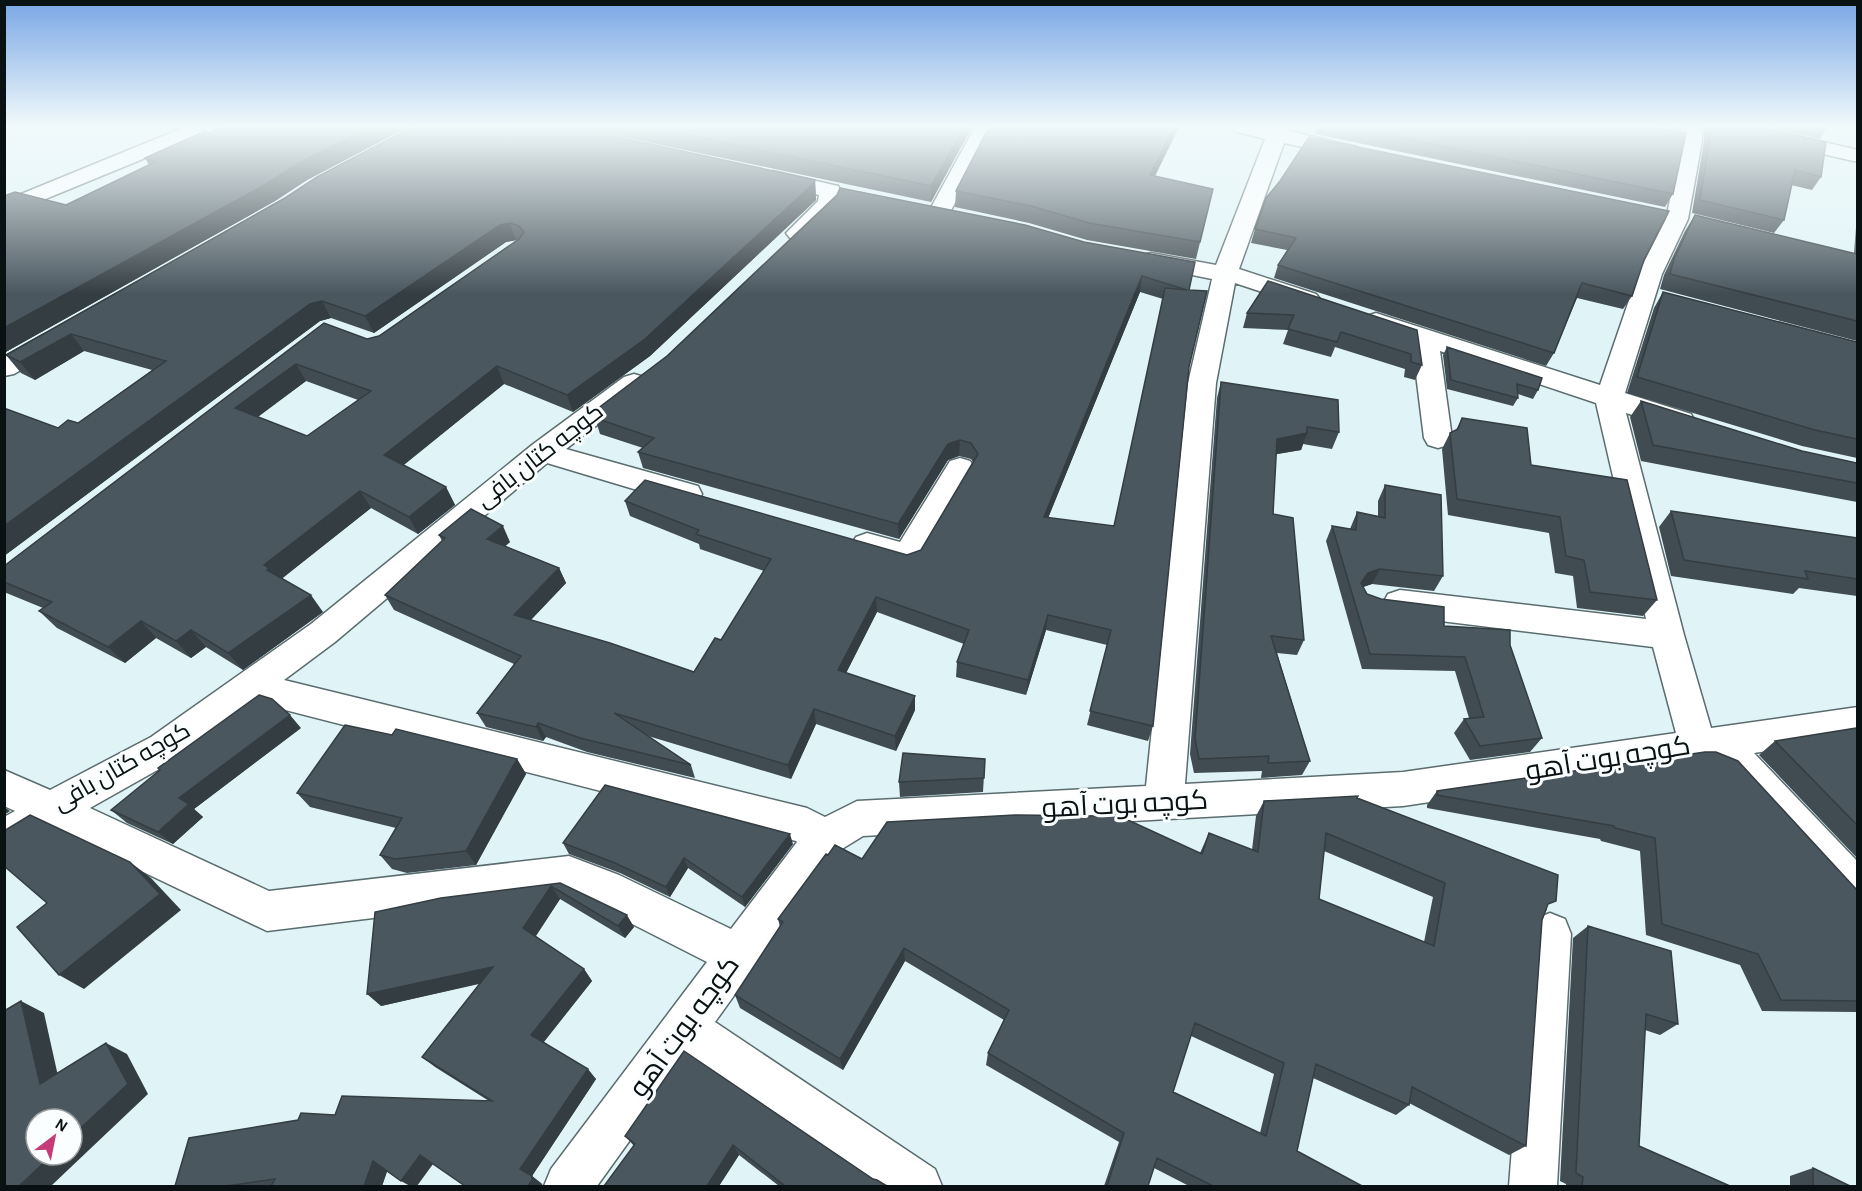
<svg xmlns="http://www.w3.org/2000/svg" width="1862" height="1191" viewBox="0 0 1862 1191" font-family="'Alegreya Sans',Cairo,sans-serif">
<style>
.lines{fill:none;stroke-linecap:round;stroke-linejoin:round}
.minor-casing{stroke:#5a6c6e;stroke-width:3}
.minor{fill:#fff;fill-rule:evenodd}
.wall{fill:#404b52;fill-rule:evenodd}
.shaded-wall{fill:#343d42}
.building{fill:#4a575f;stroke:#343d42;stroke-width:1.5;fill-rule:evenodd}
.labels{text-anchor:middle;dominant-baseline:central;stroke-width:6;stroke-linejoin:round;paint-order:stroke}
.street-label{font-size:24px;fill:#0a1112;stroke:#fafefe}
.near-street-label{font-size:28px;fill:#0a1112;stroke:#fafefe}
</style>
<rect width="100%" height="100%" fill="#e0f4f7"/>
<g class="lines">
<!-- minor casing -->
<g class="minor-casing">
<path id="minor" d="M185 127H214L211 131 4 216V201Z
M975 127H995L947 218 939 220 931 218 928 213Z
M1230 127H1290L1289 131 1357 147 1361 151 1357 155 1350 157 1284 143 1239 269 1316 294 1320 299 1316 304 1307 307 1235 283 1216 383 1185 784 1403 772 1676 733 1653 647 1400 616 1388 612 1383 603 1388 594 1400 590 1646 619 1596 403 1440 351 1452 438 1448 445 1438 448 1428 445 1424 438 1412 342 1367 326 1363 321 1367 316 1376 313 1385 316 1600 385 1638 274 1666 219 1682 141V127H1702V141L1688 219 1662 274 1625 393 1691 414 1695 421 1691 428 1681 430 1626 413 1684 635 1711 728 1858 707V737L1754 753 1858 862V911L1844 906 1724 773 1698 762 1403 806 863 836 837 852 715 1022 935 1169 942 1186H876L689 1058 597 1186H544L551 1169 707 962 591 903 569 894 267 931 53 829 18 852 4 857V817L15 811 4 806V770L50 790 151 737 311 624 532 445 624 377 634 374 644 377 648 383 644 389 566 449 698 486 702 494 698 502 687 505 547 463 335 642 284 680 807 808 825 817 857 801 1146 786 1188 383 1212 279 1143 265 1139 260 1143 255 1151 253 1216 265 1265 139 1233 131ZM254 702 796 841 797 842 731 929 619 875 569 856 269 891 90 808 177 759Z
M1718 127H1758L1858 150V162L1721 131Z
M773 171 838 186C843 193 842 201 837 208 824 221 810 243 790 238L786 233 818 201 819 195 765 183 762 178 765 173Z
M52 333 61 335 65 341 61 347 14 374 4 376V357L43 335Z
M960 458 970 461 975 468 919 564 908 568 856 553 851 545 856 537 867 533 900 542 950 461Z
M1550 913 1565 919 1571 934 1557 1186H1509L1529 934 1535 919Z"/>
</g>
<!-- minor -->
<use href="#minor" class="minor"/>
</g>
<!-- wall -->
<path class="wall" d="M222 127H408L307 180 275 201 4 353V196L66 205 149 165 145 158Z
M576 127H972L931 202Z
M989 127H1179L1155 176 1213 189 1196 259 1087 240 1029 223 955 207 956 191Z
M1317 127H1654L1673 194 1665 207 1315 134Z
M1667 127H1681L1680 130Z
M1704 127H1762L1821 177 1812 190 1791 185 1784 220 1774 233 1692 213 1704 141Z
M1770 127H1827L1820 139Z
M815 180 816 200 650 356 573 412 504 384 403 465 446 487 455 505 418 534 371 508 282 578 323 612 243 670 206 647 191 658 156 638 125 663 57 628 39 611 43 608 4 592V566L324 323 367 339 379 336 517 240 506 242 374 333 331 318 320 321 4 556 58 428 78 423 152 370 84 351 35 380 21 373 6 355 285 198ZM306 381 358 400 307 436 258 417Z
M840 188 1189 290V367L1153 726 1148 741 1087 725 1107 645 1046 630 1026 695 956 677 957 662 964 644 877 612 846 673 915 710 896 751 816 724 791 779 648 736 691 765 695 778 587 752 546 737 543 741 486 727 477 713 514 664 394 610 385 595 442 541 439 535 510 542 505 546 559 568 566 583 531 620 694 672 721 640 764 571 700 549 699 544 630 516 625 501 907 555 921 550 973 462 971 459 959 456 948 460 899 539 643 468 638 452 643 448 600 434 595 418 599 415 597 409 667 356 837 195ZM1140 292 1163 299 1114 526 1048 518Z
M1857 214V254L1854 253Z
M1695 215 1857 254V341L1660 289 1664 275 1685 231Z
M1255 229 1644 260 1632 296 1623 309 1577 298 1554 353 1546 366 1274 278 1278 265 1287 250 1251 243Z
M1268 281 1417 330 1422 365 1415 380 1404 377 1405 369 1335 347 1331 357 1283 344 1288 330 1243 328 1247 313Z
M1663 292 1857 342V458L1802 446 1627 393 1654 308Z
M1447 347 1538 390 1533 399 1518 394V398L1513 406 1447 389 1443 355Z
M1221 382 1339 432 1332 449 1303 444 1301 450 1276 454 1273 514 1304 640 1297 655 1277 653 1310 761 1302 775 1261 778 1262 771 1194 773 1190 754 1217 398Z
M1641 401 1802 451 1857 463V502L1641 461 1630 417Z
M1462 418 1657 600 1643 616 1577 608 1573 576 1555 573 1549 533 1448 515 1442 449 1450 433 1456 430Z
M1385 485 1443 576 1434 591 1372 584 1363 587 1367 594 1444 626 1510 645 1542 738 1530 752 1470 760 1454 733 1464 719 1469 718 1455 671 1362 669 1326 541 1332 526 1350 529 1357 512 1378 516V501Z
M1671 511 1857 538V596L1799 588 1793 594 1671 576 1659 527Z
M301 728 194 809 203 817 173 844 127 823 111 810Z
M1857 728V858L1759 755 1775 741Z
M392 735 517 759 526 774 476 865 407 873 392 869 380 855 396 828 310 807 297 793Z
M1705 752 1857 890V1012L1762 1011 1740 965 1646 935 1640 851 1601 841 1600 839 1427 808V805L1437 791Z
M985 759 983 792 900 797 899 782Z
M1357 798 1547 909 1542 920 1526 1146 1509 1155 1409 1103V1105L1396 1115 1313 1078 1297 1151 1362 1186H1189L1154 1168 1148 1186H1104L1119 1142 986 1065 988 1053 1004 1020 905 961 843 1070 740 1008 735 995 780 927 778 919 828 855 862 859 1200 853 1209 833 1252 850 1256 816 1264 801ZM1324 851 1433 897 1424 942 1319 899ZM1191 1036 1274 1074 1260 1133 1173 1092Z
M563 843 793 844 745 907 688 868 670 897 620 873 569 854Z
M560 883 634 927 625 938 560 899 536 936 584 969 592 981 544 1042 596 1079 532 1176 542 1184 433 1164 387 1171 382 1186H175L335 1115 489 1101 435 1067 422 1057 479 984 381 1006 375 912Z
M1588 926 1678 1024 1660 1035 1645 1030 1639 1146 1730 1186H1566V1184L1560 1181 1573 938Z
M684 1051 873 1179 887 1186H779L739 1155 719 1186H604L634 1146 625 1136Z
M1813 1168 1850 1186H1790V1176Z"/>
<!-- shaded-wall -->
<path class="shaded-wall" d="M370 127H408L307 180 275 201 4 353V328L299 163Z
M964 127H972L931 202V186Z
M1174 127H1179L1147 192 1150 175Z
M815 180 816 200 650 356 573 412 567 395Z
M510 223 516 240 506 242 374 333 365 316 500 225Z
M1142 276 1140 292 1042 533 1044 517Z
M322 301 331 318 320 321 4 556V526L310 304Z
M71 334 84 351 35 380 20 362Z
M296 364 306 381 246 425 235 408Z
M497 366 504 384 394 473 384 455Z
M1307 433 1301 450 1272 455 1277 439Z
M960 440 959 456 948 460 899 539 898 524 948 444Z
M446 487 455 505 418 534 409 517Z
M360 491 371 508 279 581 280 587 264 565Z
M503 526 510 542 495 555 487 539Z
M559 568 566 583 521 630 514 615Z
M1380 569 1372 584 1360 588 1361 583 1368 573Z
M311 595 323 612 243 670 228 653Z
M876 597 877 612 840 685 838 670Z
M1048 615 1046 630 1026 695 1028 680Z
M141 621 156 638 125 663 108 647Z
M191 630 206 647 191 658 176 641Z
M915 696V710L896 751 895 736Z
M814 709 816 724 791 779 788 765Z
M290 715 301 728 194 809 203 817 173 844 158 832 179 798Z
M538 723 546 737 543 741 536 727Z
M517 759 526 774 476 865 466 851Z
M4 807 10 811 4 815Z
M790 834 793 844 745 907 742 897Z
M684 858 688 868 670 897 666 887Z
M130 862 151 878 181 910 84 989 59 975Z
M551 886 560 899 533 940 523 928Z
M627 915 634 927 625 938 618 926Z
M904 948 905 961 843 1070 840 1059Z
M493 967 503 978 381 1006 367 994Z
M584 969 592 981 541 1045 531 1035Z
M21 1001 44 1013 62 1094 40 1084Z
M106 1043 127 1054 148 1094 51 1186H19L52 1155H72V1136Z
M588 1069 596 1079 532 1176 542 1184 543 1186H528L520 1169Z
M733 1145 739 1155 719 1186H707Z
M420 1155 433 1164 417 1186H410L401 1181Z
M373 1161 388 1169 382 1186H364Z"/>
<!-- building -->
<path class="building" d="M222 127H370L299 163 266 184 4 328V196L15 192 66 205 155 162 145 158 205 131 210 133Z
M412 127H572L815 180 814 183 645 339 567 395 497 366 384 455 446 487 409 517 360 491 264 565 269 568 267 570 311 595 228 653 191 630 176 641 141 621 108 647 39 611 52 602 4 582V566L324 323 367 339 379 336 519 239 524 232 519 226 510 223 500 225 365 316 322 301 310 304 4 526V408L58 428 68 420 78 423 166 361 71 334 20 362 6 355 285 198 317 177ZM296 364 371 391 307 436 235 408Z
M650 127H964L931 186Z
M989 127H1174L1150 175 1213 189 1200 242 1089 223 1031 206 956 191Z
M1350 127H1654L1686 133 1673 194Z
M1712 127H1762L1826 142 1821 177 1795 170 1784 220 1700 200Z
M1309 137 1669 211 1644 260 1632 296 1582 283 1554 353 1278 265 1296 238 1255 229 1266 198 1280 181Z
M840 188 1025 225 1084 242 1195 262 1189 290 1207 291 1189 367 1153 726 1090 711 1111 630 1048 615 1028 680 957 662 969 630 876 597 838 670 915 696 895 736 814 709 788 765 614 713 691 765 580 738 538 723 536 727 477 713 521 656 385 595 445 538 439 535 471 509 503 526 487 539 559 568 514 615 610 643 694 672 715 638 721 640 771 559 696 534 699 530 625 501 645 480 907 555 921 550 978 454 971 443 960 440 948 444 898 524 638 452 654 438 595 418 602 411 597 409 667 356 837 195ZM1142 276 1187 290 1165 288 1114 526 1044 517Z
M1695 215 1857 254V321L1670 274 1674 259Z
M1268 281 1417 330 1422 365 1411 362V354L1341 332 1337 342 1288 329 1294 315 1247 313Z
M1663 292 1857 342V439L1815 430 1637 377Z
M1447 347 1542 378 1538 390 1517 384 1518 398 1451 380Z
M1221 382 1338 400 1339 432 1307 427V433L1277 439 1273 514 1293 518 1304 640 1271 636 1310 761 1268 763 1269 756 1199 759 1195 739Z
M1641 401 1802 451 1857 463V483L1653 445Z
M1462 418 1527 428 1531 465 1627 480 1657 600 1590 592 1584 560 1566 556 1560 517 1457 499 1450 433 1458 429Z
M1385 485 1441 495 1443 576 1380 569 1368 573 1361 583 1367 594 1381 599 1444 607V626L1510 630V645L1542 738 1480 746 1464 719 1484 717 1465 657 1370 654 1332 526 1356 530 1357 512 1385 518Z
M1671 511 1857 538V579L1805 571 1808 579 1684 560Z
M259 695 272 699 290 715 179 798 189 804 158 832 111 810 160 770 158 768Z
M345 725 392 735 396 729 517 759 466 851 395 859 380 855 402 818 297 793Z
M1857 728V825L1775 741Z
M1705 752H1716L1738 761 1857 890V1001L1781 1000 1758 954 1662 924 1655 838 1615 828 1614 826 1437 795V791Z
M903 753 985 759 984 778 899 782Z
M605 785 790 834 742 897 684 858 666 887 615 863 563 843Z
M1358 796 1357 798 1558 875 1556 901 1548 904 1542 920 1526 1146 1412 1087 1409 1105 1316 1064 1297 1151 1362 1186H1213L1157 1158 1148 1186H1107L1124 1133 988 1053 1009 1010 904 948 840 1059 735 995 783 922 778 919 826 854 828 855 835 845 862 859 887 822 1015 815 1101 816 1106 810 1202 854 1209 833 1258 852 1264 801ZM1326 833 1445 883 1434 946 1319 899ZM1195 1023 1284 1063 1266 1136 1173 1092Z
M30 815 130 862 160 894 59 975 17 927 47 903 4 866V831Z
M560 883 627 915 618 926 551 886 523 928 584 969 531 1035 588 1069 520 1169 532 1176V1180L528 1186H465L420 1155 401 1181 373 1161 364 1186H271L275 1179 227 1186H175L189 1138 298 1120 301 1113 335 1115 342 1096 492 1101 422 1057 493 967 367 994 375 912 441 898Z
M1588 926 1671 951 1678 1024 1646 1014 1639 1146 1730 1186H1582L1583 1177 1576 1173Z
M21 1001 40 1084 106 1043 128 1084 72 1136V1119H36V1155H52L19 1186H4V1011Z
M684 1051 873 1179 877 1180 887 1186H785L733 1145 707 1186H604L635 1144 625 1136Z
M1813 1168 1850 1186H1813Z"/>
<!-- sky -->
<linearGradient id="sky" x2="0" y2="1"><stop stop-color="#79a6e5"/><stop offset="0.43" stop-color="#f1fafb"/><stop offset="1" stop-color="#f1fafb" stop-opacity="0"/></linearGradient>
<rect width="1862" height="294" fill="url(#sky)"/>
<g class="labels">
<!-- street labels -->
<g class="street-label">
<text transform="translate(540 456) rotate(-38)">کوچه کتان بافی</text>
<text transform="translate(122 767) rotate(-30)">کوچه کتان بافی</text>
</g>
<!-- near-street labels -->
<g class="near-street-label">
<text transform="translate(1608 759) rotate(-9)">کوچه بوت آهو</text>
<text transform="translate(1125 805) rotate(-3)">کوچه بوت آهو</text>
<text transform="translate(685 1027) rotate(-54)">کوچه بوت آهو</text>
</g>
</g>
<!-- border -->
<rect width="1862" height="1191" fill="none" stroke="#0a1112" stroke-width="12"/>
<!-- north arrow -->
<g transform="translate(54 1137) rotate(32)"><circle r="28" fill="#fafefe" stroke="#9a9fa0" stroke-width="1.5"/>
<path d="M0-4.5L10 22L0 15L-10 22Z" fill="#c43b77"/>
<text y="-9" font-size="16" font-weight="bold" text-anchor="middle" fill="#0a1112">N</text>
</g>
</svg>
